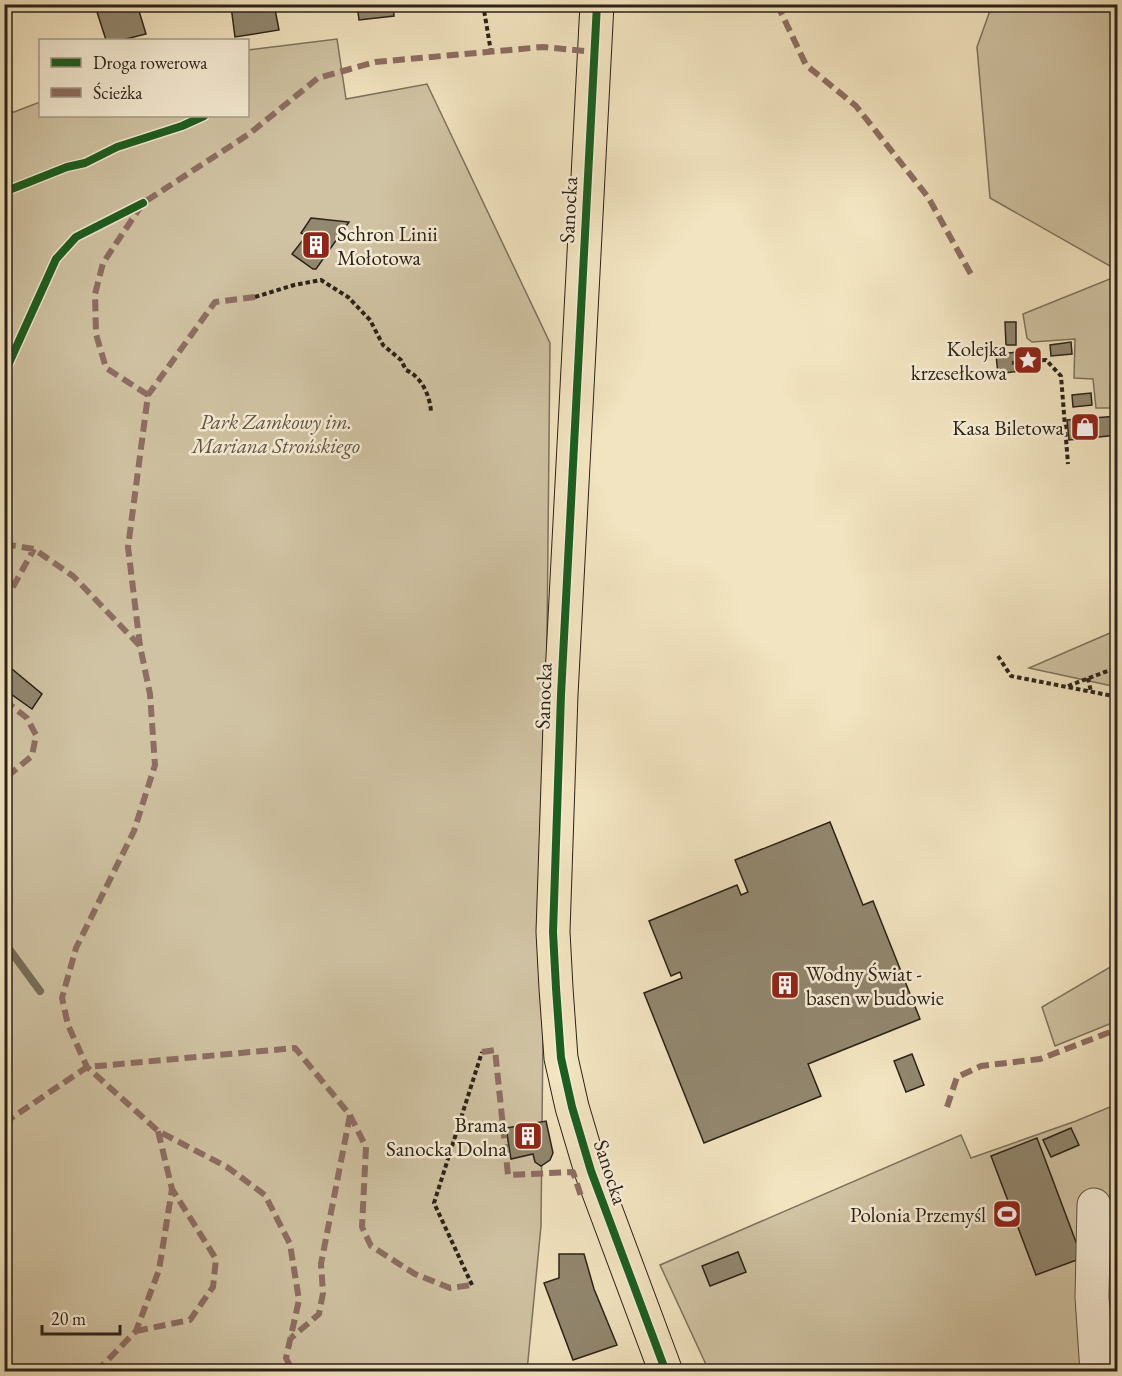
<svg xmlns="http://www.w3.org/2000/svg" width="1122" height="1376" viewBox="0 0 1122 1376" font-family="'EB Garamond',serif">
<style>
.green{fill:#d0c3a3;stroke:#7d725e;stroke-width:1.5}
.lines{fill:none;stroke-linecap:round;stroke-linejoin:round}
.stream{stroke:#796f5b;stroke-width:8}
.building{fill:#92876f;stroke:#2a2218;stroke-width:1.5}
.minor-casing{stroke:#5c5242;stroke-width:35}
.major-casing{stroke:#2a2218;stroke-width:35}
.path{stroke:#2a2218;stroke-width:4;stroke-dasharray:4.5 3;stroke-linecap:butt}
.minor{stroke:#f7edd6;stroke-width:33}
.major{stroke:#f2e4c0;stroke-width:33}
.quiet{stroke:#8d6e63;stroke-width:6;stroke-dasharray:12 6;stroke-linecap:butt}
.cycleway-casing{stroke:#f7edd6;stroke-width:11}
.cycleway{stroke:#1b5e20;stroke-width:8}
.labels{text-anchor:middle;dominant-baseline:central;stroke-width:5;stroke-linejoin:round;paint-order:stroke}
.street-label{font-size:21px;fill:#2a2218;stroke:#f7edd6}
.poi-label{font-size:21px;fill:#2a2218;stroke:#f7edd6;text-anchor:end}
.park-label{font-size:21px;font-style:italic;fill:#5c5242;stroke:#f7edd6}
</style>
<rect width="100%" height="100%" fill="#f2e4c0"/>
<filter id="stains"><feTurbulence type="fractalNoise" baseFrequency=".00333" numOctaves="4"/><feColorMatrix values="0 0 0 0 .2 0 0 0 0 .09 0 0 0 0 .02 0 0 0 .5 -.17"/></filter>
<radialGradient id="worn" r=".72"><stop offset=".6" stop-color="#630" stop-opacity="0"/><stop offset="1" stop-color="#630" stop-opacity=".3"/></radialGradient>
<!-- green -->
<path class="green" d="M992 5H1117V270L990 198 977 47Z
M337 39 346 99 427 84 550 343 541 1226 527 1371 5 1372V112H14L40 102V116H248V50Z
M1117 276V408H1096L1093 379 1074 378 1075 339 1032 342 1027 338 1023 314Z
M1117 630V687L1029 668Z
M1117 963V1021L1055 1046 1042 1007Z
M1117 1104V1371H709L660 1265 961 1135 971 1158 1076 1121Z"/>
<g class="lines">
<!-- stream -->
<path class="stream" d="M4 942 40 991"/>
</g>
<!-- building -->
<path class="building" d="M122 4H151L152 7 139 11 146 34 122 40H106L97 12Z
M241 4H274L279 30 235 37 231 6Z
M357 4H393L394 16 359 20Z
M311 218 349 222 316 269H313L292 254 306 236 301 233Z
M1005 322H1016V345H1006Z
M1071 342 1072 354 1051 356 1050 345Z
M1023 351 1026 370 998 374 996 355Z
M1091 393 1092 405 1073 407 1072 395Z
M1118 416V435L1069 440 1067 420Z
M12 669 42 694 32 709 4 689V671Z
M830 822 863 905 873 901 920 1019 808 1064 821 1096 704 1143 644 993 682 978 680 972 671 976 649 921 737 885 741 895 748 892 735 860Z
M912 1054 924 1085 906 1092 894 1061Z
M546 1121 553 1153 550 1160 541 1166 535 1162 533 1154 511 1159 506 1128Z
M1071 1128 1079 1145 1051 1157 1043 1140Z
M1037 1138 1082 1258 1036 1275 991 1156Z
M738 1252 746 1272 710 1286 702 1266Z
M559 1254H584L594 1289 617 1345 573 1360 544 1283 559 1278Z"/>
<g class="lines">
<!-- minor casing -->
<g class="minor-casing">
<path id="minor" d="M1094 1205 1092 1297 1097 1372"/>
</g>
<!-- major casing -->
<g class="major-casing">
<path id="major" d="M597 4 561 695 553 932 556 988 561 1058 572 1107 591 1171 666 1372"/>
</g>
<!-- path -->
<path class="path" d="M483 4 491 52
M255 297 294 285 321 280 348 297 370 320 383 345 401 360 406 370C422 377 430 396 431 412
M1012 363 1046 360 1061 376 1068 464
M998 656 1011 676 1118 697
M1088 678 1091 692
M1068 686 1118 667
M472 1285 434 1203 482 1052"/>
<!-- minor -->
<use href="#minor" class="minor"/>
<!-- major -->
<use href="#major" class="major"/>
<!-- quiet -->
<path class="quiet" d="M777 4 806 65 856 106 928 197 972 276
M255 297 215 302 148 395 128 547 140 646 150 694 155 765 134 831 76 948 62 998 68 1025 87 1067 158 1131 227 1167 265 1195 290 1244 299 1300 286 1358 293 1372
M148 395 106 368 96 334 95 294 103 263 143 203 249 134 318 78 375 62 543 47 595 52
M4 544 34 549 73 576 140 646
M4 603 34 549
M4 700 27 718 36 735 32 756 4 779
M482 1052 495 1050 508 1175 573 1172 581 1196
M947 1107 957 1077 981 1066 1040 1059 1118 1029
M350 1115 366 1147 362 1227 371 1246 415 1274 450 1288 472 1285
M4 1123 87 1067 295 1048 350 1115 321 1264 323 1293 319 1314 291 1338
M136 1331 190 1320 213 1287 216 1259 172 1189
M96 1372 136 1331 159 1270 172 1189 158 1131"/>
<!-- cycleway casing -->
<g class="cycleway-casing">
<path id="cycleway" d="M597 4 561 695 553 932 556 988 561 1058 572 1107 591 1171 666 1372
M4 192 67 167 85 163 117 147 182 126 204 116
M4 374 56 259 76 237 143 203"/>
</g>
<!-- cycleway -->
<use href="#cycleway" class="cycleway"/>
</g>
<!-- icons -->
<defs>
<g id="building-square" transform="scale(1.5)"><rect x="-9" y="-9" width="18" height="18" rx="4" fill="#8f2418" stroke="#f7edd6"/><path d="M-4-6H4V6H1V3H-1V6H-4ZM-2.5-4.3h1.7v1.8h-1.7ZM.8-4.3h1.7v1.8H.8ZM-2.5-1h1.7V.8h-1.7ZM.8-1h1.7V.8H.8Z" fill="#fff"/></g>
<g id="sight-square" transform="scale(1.5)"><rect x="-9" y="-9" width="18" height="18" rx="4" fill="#8f2418" stroke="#f7edd6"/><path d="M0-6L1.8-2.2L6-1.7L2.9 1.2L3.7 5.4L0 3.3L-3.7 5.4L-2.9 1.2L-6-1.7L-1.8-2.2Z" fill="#fff"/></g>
<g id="shop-square" transform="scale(1.5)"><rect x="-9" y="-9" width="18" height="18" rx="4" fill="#8f2418" stroke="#f7edd6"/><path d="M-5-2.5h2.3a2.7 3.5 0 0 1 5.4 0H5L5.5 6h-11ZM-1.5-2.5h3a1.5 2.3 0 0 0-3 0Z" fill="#fff"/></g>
<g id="stadium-square" transform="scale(1.5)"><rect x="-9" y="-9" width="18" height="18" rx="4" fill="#8f2418" stroke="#f7edd6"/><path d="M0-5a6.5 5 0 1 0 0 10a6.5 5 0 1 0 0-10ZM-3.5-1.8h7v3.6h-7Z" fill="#fff"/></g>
</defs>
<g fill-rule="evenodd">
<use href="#building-square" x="316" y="245"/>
<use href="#sight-square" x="1028" y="360"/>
<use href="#shop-square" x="1085" y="427"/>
<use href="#building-square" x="785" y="985"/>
<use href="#building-square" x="528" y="1136"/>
<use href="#stadium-square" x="1007" y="1214"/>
</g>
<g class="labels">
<!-- street labels -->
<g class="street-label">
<text transform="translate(568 210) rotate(-87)">Sanocka</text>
<text transform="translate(543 696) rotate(-88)">Sanocka</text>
<text transform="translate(611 1172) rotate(72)">Sanocka</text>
</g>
<!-- poi labels -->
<g class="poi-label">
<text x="337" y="233" text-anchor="start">Schron Linii<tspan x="337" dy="24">Mołotowa</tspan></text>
<text x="1007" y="348">Kolejka<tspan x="1007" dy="24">krzesełkowa</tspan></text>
<text x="1064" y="427">Kasa Biletowa</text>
<text x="806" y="973" text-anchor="start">Wodny Świat -<tspan x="806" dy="24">basen w budowie</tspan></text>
<text x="507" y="1124">Brama<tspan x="507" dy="24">Sanocka Dolna</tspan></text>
<text x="986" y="1214">Polonia Przemyśl</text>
</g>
<!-- park labels -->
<g class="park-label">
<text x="276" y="421">Park Zamkowy im.<tspan x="276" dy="24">Mariana Strońskiego</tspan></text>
</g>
</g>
<!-- margin -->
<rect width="1122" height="1376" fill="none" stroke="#f2e4c0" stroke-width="24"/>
<rect x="6" y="6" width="1110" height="1364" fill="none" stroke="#2a2218" stroke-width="3"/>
<rect x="12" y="12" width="1098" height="1352" fill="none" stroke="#2a2218" stroke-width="1.5"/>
<!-- legend -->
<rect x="39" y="39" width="210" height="78" fill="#f7edd6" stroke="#a59c8a" stroke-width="1.5"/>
<rect x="51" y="58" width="30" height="9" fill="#1b5e20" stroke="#a59c8a" stroke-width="1.5"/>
<text x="93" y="69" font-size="18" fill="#2a2218">Droga rowerowa</text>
<rect x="51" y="88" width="30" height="9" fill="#8d6e63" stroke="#a59c8a" stroke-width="1.5"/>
<text x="93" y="99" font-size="18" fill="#2a2218">Ścieżka</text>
<!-- scale -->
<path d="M42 1325v9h78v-9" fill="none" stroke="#2a2218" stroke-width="3"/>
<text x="51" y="1325" font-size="18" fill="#2a2218" stroke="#f7edd6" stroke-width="4.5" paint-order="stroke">20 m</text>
<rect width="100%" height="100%" filter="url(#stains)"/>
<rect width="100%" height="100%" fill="url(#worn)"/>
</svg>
